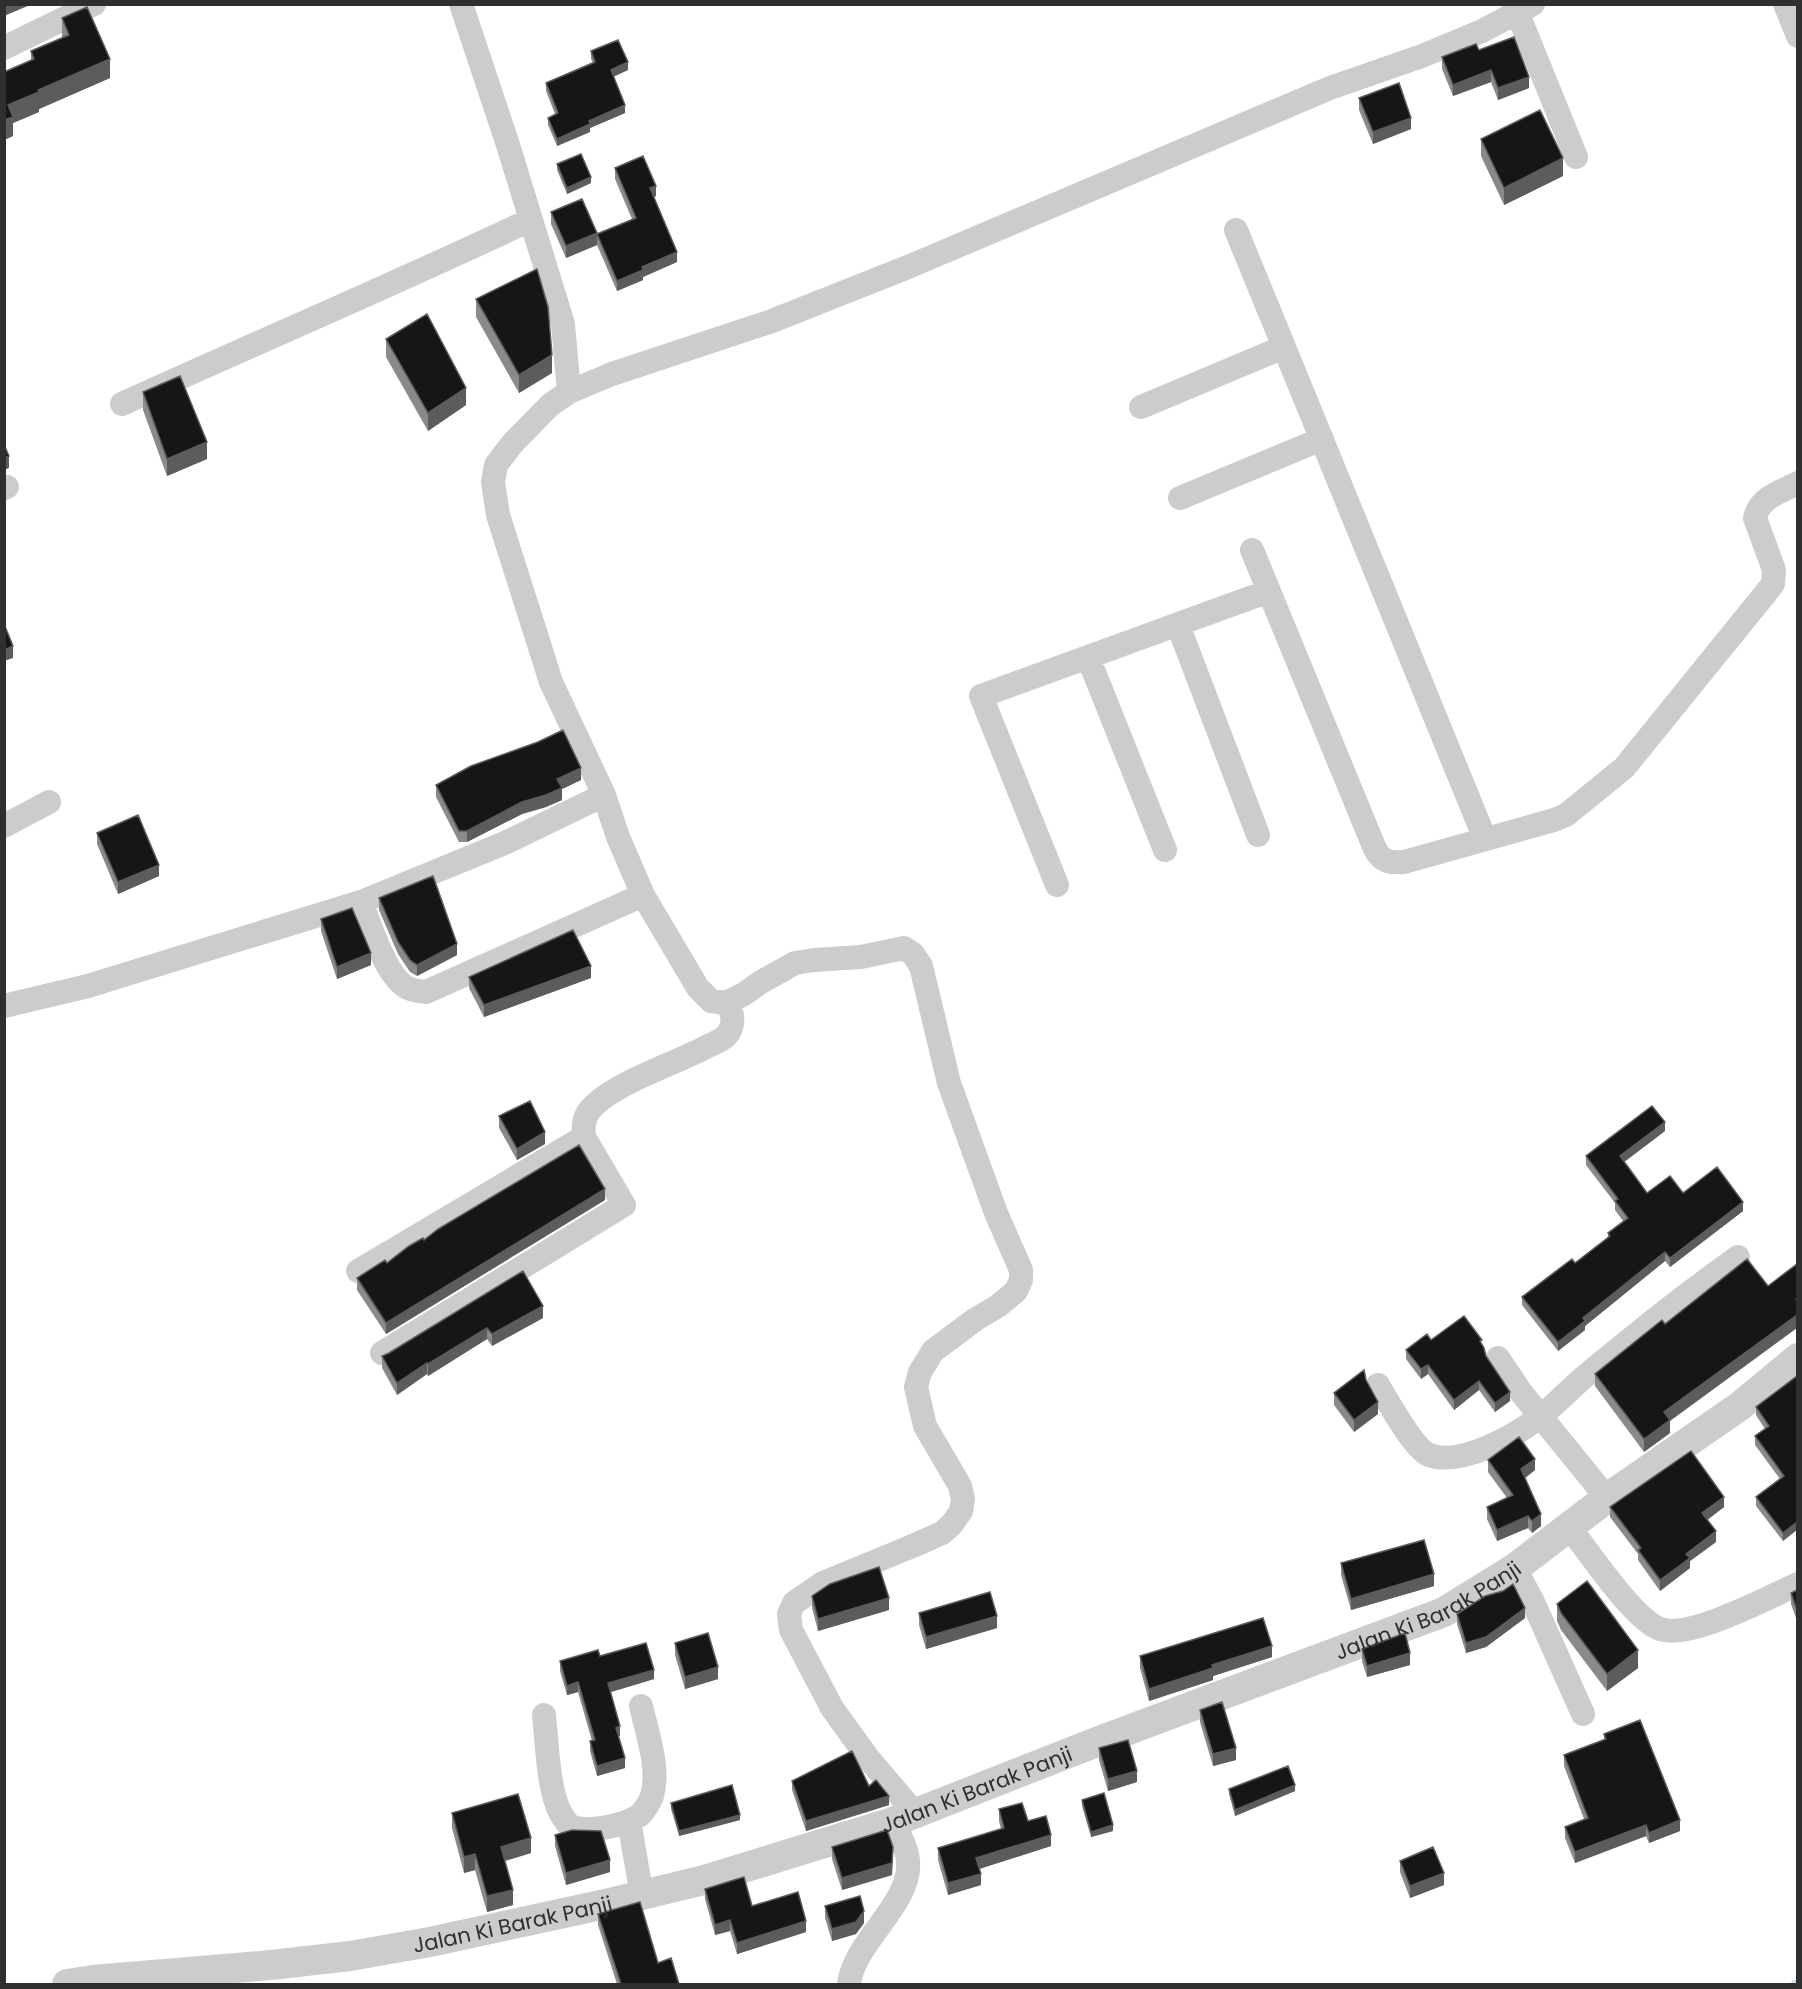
<svg xmlns="http://www.w3.org/2000/svg" width="1802" height="1989" viewBox="0 0 1802 1989" font-family="Poppins,sans-serif">
<style>
.lines{fill:none;stroke-linecap:round;stroke-linejoin:round}
.stream{stroke:#cddce7;stroke-width:8}
.minor{stroke:#ccc;stroke-width:24}
.tertiary{stroke:#ccc;stroke-width:30}
.wall{fill:#8a8a8a}
.shaded-wall{fill:#5c5c5c}
.building{fill:#161616;stroke:#5c5c5c;stroke-width:1.5}
.labels{text-anchor:middle;dominant-baseline:central;stroke-width:6;stroke-linejoin:round;paint-order:stroke}
.street-label{font-size:21px;fill:#2f2f2f;stroke:#fff}
</style>
<rect width="100%" height="100%" fill="#fff"/>
<g class="lines">
<!-- stream -->
<path class="stream" d="M1795 1984 1798 1983"/>
<!-- minor -->
<path class="minor" d="M461 4 508 145 563 324 569 392
M1785 4 1798 36
M1518 14 1576 157
M4 48 94 4
M1236 230 1284 347
M122 404C258 342 395 284 530 220
M1141 407 1284 347 1485 839
M4 488 7 487
M1180 498 1322 439
M1252 550 1375 849C1382 862 1390 863 1404 862L1554 820 1566 815 1624 768 1773 584 1774 570 1755 518C1759 498 1780 492 1798 483
M1178 625 1258 835
M1088 657 1165 850
M4 826 49 802
M1057 885 981 696 1269 591
M361 902C370 924 386 978 408 988 413 991 421 991 426 992L643 895
M4 1006 88 986 361 902 507 842 604 795
M358 1271 584 1137
M382 1353 624 1205 584 1137C583 1128 583 1119 589 1111 610 1084 675 1064 706 1047 712 1044 721 1041 726 1036 735 1026 734 1012 726 1003
M1498 1358 1520 1391 1607 1498
M1378 1385C1387 1400 1414 1449 1429 1455 1461 1467 1517 1435 1542 1415 1556 1404 1569 1390 1583 1378 1602 1362 1623 1345 1643 1329 1674 1304 1706 1280 1738 1257
M1569 1527C1589 1552 1633 1619 1660 1629 1689 1640 1769 1597 1798 1584
M1515 1568 1533 1602 1583 1714
M544 1715C547 1742 548 1791 561 1814 563 1817 567 1823 569 1825 584 1835 626 1825 640 1815 644 1811 650 1802 652 1796 660 1768 647 1733 641 1706
M914 1812 868 1758 832 1708 791 1630 789 1614 794 1603 823 1583 915 1545 942 1533 952 1524 961 1511 963 1499 960 1486 925 1426 916 1387 920 1372 933 1351 976 1319 998 1306 1016 1291 1021 1280V1270L996 1213 949 1083 921 966 913 954 904 948 861 957 814 960 795 963 761 982 744 994 726 1003 711 1001 698 988 643 895 618 837 604 795 551 682 498 515 493 482 496 465 512 444 550 405 569 392 612 374 772 321 908 267 1330 88 1422 56 1482 31 1533 4
M629 1821 642 1896
M849 1984C854 1941 912 1904 908 1861 907 1847 899 1834 893 1822"/>
<!-- tertiary -->
<path class="tertiary" id="s1" d="M67 1984 93 1980 271 1965 350 1956 430 1942 601 1905 704 1880 893 1822 1107 1738 1444 1612 1515 1568 1607 1498 1740 1406 1798 1358"/>
</g>
<!-- wall -->
<path class="wall" d="M62 18 110 78 39 109V112L13 123V136L4 140 31 60V51L62 38Z
M1479 50 1529 88 1498 100 1491 82 1453 96 1442 69V57Z
M591 51 628 70 613 76 625 113 590 128V132L557 146 548 125V118L555 114 546 91V83L593 63 591 59Z
M1359 98 1411 129 1373 144 1359 110Z
M1481 139 1563 176 1504 205 1481 156Z
M557 164 591 183 567 194 557 170Z
M615 168 656 196 654 197 677 262 643 277V280L617 291 597 245V234L632 219 615 179Z
M551 212 597 245 566 258 551 224Z
M476 299 552 373 519 393 476 317Z
M386 339 466 405 428 431 386 357Z
M143 392 207 459 167 476 143 410Z
M581 780 562 789V800L546 807 522 814 467 842H459L436 797V785Z
M97 833 159 876 118 894 97 844Z
M379 898 457 955 417 976 410 972 398 954 379 910Z
M321 919 371 965 337 979 321 931Z
M469 977 591 978 484 1017 469 988Z
M499 1116 545 1144 517 1160 499 1128Z
M1665 1131 1624 1162 1647 1193H1683L1743 1211 1670 1267 1665 1261 1585 1326V1330L1558 1351 1522 1305V1297L1575 1263 1608 1237V1233L1623 1221 1615 1210V1203L1586 1165V1156Z
M605 1200 386 1334 357 1290V1278L387 1263 424 1240Z
M523 1271 543 1318 492 1346 487 1339 428 1376 427 1374 397 1395 382 1368V1356L389 1353Z
M1431 1340 1482 1345 1486 1356 1510 1401 1495 1412 1479 1390 1454 1410 1428 1374 1421 1379 1406 1359V1350Z
M1595 1374 1670 1421V1433L1644 1452 1595 1386Z
M1797 1376 1783 1541 1756 1506V1497L1780 1479 1755 1445V1436L1765 1429 1756 1415V1407Z
M1366 1380 1378 1414 1354 1432 1334 1405V1393Z
M1488 1460 1535 1470 1525 1478 1541 1526 1532 1533 1528 1528 1497 1541 1487 1519V1507L1507 1498 1488 1472Z
M1610 1507H1724L1707 1520 1716 1542 1690 1561V1568L1660 1591 1638 1560V1554L1610 1517Z
M1341 1563 1434 1586 1351 1610 1341 1575Z
M1797 1590V1621L1791 1604V1593Z
M812 1596 889 1610 818 1631 812 1608Z
M1557 1604 1638 1668 1607 1691 1561 1630 1557 1621Z
M919 1613 997 1628 926 1649 919 1625Z
M1457 1614 1525 1618 1486 1647 1466 1653 1457 1624Z
M675 1643 718 1679 685 1689 675 1655Z
M1362 1649 1410 1665 1367 1677 1362 1661Z
M600 1656 654 1679 610 1692 620 1736H618L625 1768 597 1776 590 1751V1741H592L578 1692 567 1695 560 1671V1661Z
M1140 1656 1272 1657 1213 1676V1680L1149 1701 1140 1668Z
M1200 1710 1236 1760 1213 1766 1200 1722Z
M1604 1734 1680 1831 1649 1843 1646 1836 1575 1863 1565 1838V1827L1584 1819 1564 1766V1755L1604 1740Z
M1099 1748 1137 1782 1108 1791 1099 1760Z
M792 1781 869 1786 889 1805 806 1831 792 1790Z
M1229 1789 1295 1791 1235 1816 1229 1794Z
M1082 1800 1113 1831 1091 1837 1082 1806Z
M671 1803 740 1820 679 1836 671 1809Z
M999 1809 1028 1821 1051 1846 979 1869 981 1885 948 1895 938 1860V1848L1001 1829 999 1821Z
M452 1813 531 1853 505 1861 513 1905 487 1912 475 1870 464 1873 452 1828Z
M555 1835 610 1872 566 1885 555 1846Z
M832 1847 893 1858 892 1875 842 1890 832 1859Z
M1400 1861 1444 1885 1410 1898 1400 1872Z
M705 1889 752 1906 806 1932 737 1954 730 1931 715 1935 705 1899Z
M825 1906 864 1923 856 1934 832 1941 825 1918Z
M598 1914 658 1963 679 1984H617L598 1925Z"/>
<!-- shaded-wall -->
<path class="shaded-wall" d="M4 4H30V5L4 16Z
M110 59V78L39 109V112L13 123V136L4 140V120L8 105 38 90Z
M628 62V70L611 78V70Z
M1491 70V82L1453 96V85Z
M1529 77V88L1498 100V88Z
M625 105V113L590 128V132L557 146V139L589 121Z
M1411 118V129L1373 144V132Z
M1563 158V176L1504 205V188Z
M591 177V183L567 194V188Z
M656 186V196L650 199V188Z
M597 233V245L566 258V246Z
M677 252V262L643 277V280L617 291V281L642 267Z
M552 355V373L519 393V375Z
M466 388V405L428 431V413Z
M207 442V459L167 476V459Z
M9 456V468L4 470V458Z
M13 646V658L4 661V650Z
M581 768V780L562 789V800L546 807 522 814 467 842V831L522 802 557 779Z
M159 865V876L118 894V882Z
M457 944V955L417 976V965Z
M371 953V965L337 979V967Z
M591 966V978L484 1017V1005Z
M1665 1122V1131L1620 1165V1156Z
M545 1132V1144L517 1160V1149Z
M605 1189V1200L386 1334V1323Z
M1743 1202V1211L1670 1267V1258Z
M1665 1252V1261L1585 1326V1330L1558 1351V1342L1583 1318Z
M543 1306V1318L492 1346V1334Z
M1797 1315V1328L1670 1421V1433L1644 1452V1439L1664 1412Z
M487 1328V1339L428 1376V1364Z
M427 1363V1374L397 1395V1383Z
M1428 1365V1374L1421 1379V1369Z
M1479 1381V1390L1454 1410V1400Z
M1510 1392V1401L1495 1412V1403Z
M1378 1402V1414L1354 1432V1420Z
M1535 1459V1470L1521 1481V1469Z
M1724 1497V1507L1702 1524V1513Z
M1541 1514V1526L1532 1533V1521Z
M1528 1516V1528L1497 1541V1530Z
M1797 1522V1530L1783 1541V1533Z
M1716 1531V1542L1690 1561V1568L1660 1591V1580L1686 1554Z
M1434 1574V1586L1351 1610V1599Z
M889 1598V1610L818 1631V1619Z
M1525 1608V1618L1486 1647 1466 1653V1643Z
M997 1616V1628L926 1649V1637Z
M1272 1646V1657L1213 1676V1680L1149 1701V1689L1212 1665Z
M1638 1650V1668L1607 1691V1674Z
M1410 1653V1665L1367 1677V1666Z
M718 1667V1679L685 1689V1677Z
M654 1670V1679L608 1693V1683Z
M578 1682V1692L567 1695V1686Z
M620 1726V1736L616 1737V1728Z
M1236 1748V1760L1213 1766V1754Z
M625 1758V1768L597 1776V1766Z
M1137 1771V1782L1108 1791V1779Z
M1295 1785V1791L1235 1816V1810Z
M889 1796V1805L806 1831V1821Z
M740 1815V1820L679 1836V1831Z
M1680 1820V1831L1649 1843V1833Z
M1113 1825V1831L1091 1837V1832Z
M1646 1825V1836L1575 1863V1852Z
M1051 1835V1846L976 1870V1858Z
M531 1838V1853L501 1862V1847Z
M893 1847 892 1875 842 1890V1878Z
M475 1854V1870L464 1873V1857Z
M610 1860V1872L566 1885V1873Z
M1444 1873V1885L1410 1898V1886Z
M981 1874V1885L948 1895V1883Z
M513 1890V1905L487 1912V1896Z
M864 1911V1923L856 1934 832 1941V1929Z
M730 1920V1931L715 1935V1925Z
M806 1921V1932L737 1954V1943Z"/>
<!-- building -->
<path class="building" d="M87 7 110 59 38 90 39 92 8 105 13 117 4 120V72L34 59 31 51 69 35 62 18Z
M1514 37 1529 77 1498 88 1491 70 1453 85 1442 57 1476 44 1479 50Z
M618 40 628 62 611 70 625 105 589 121 590 124 557 139 548 118 558 113 546 83 595 62 591 51Z
M1399 83 1411 118 1373 132 1359 98Z
M1540 110 1563 158 1504 188 1481 139Z
M581 154 591 177 567 188 557 164Z
M643 156 656 186 650 188 677 252 642 267 643 270 617 281 597 234 636 218 615 168Z
M582 199 597 233 566 246 551 212Z
M537 269 548 307 552 355 519 375 476 299Z
M427 314 466 388 428 413 386 339Z
M180 376 207 442 167 459 143 392Z
M4 445 9 456 4 458Z
M4 624 13 646 4 650Z
M563 730 581 768 557 779 562 788 546 795 522 802 467 831H459L436 785 471 766 538 742Z
M138 815 159 865 118 882 97 833Z
M433 876 457 944 417 965 410 960 398 942 379 898Z
M352 908 371 953 337 967 321 919Z
M573 930 591 966 484 1005 469 977Z
M530 1101 545 1132 517 1149 499 1116Z
M1652 1106 1665 1122 1620 1156 1647 1193 1670 1176 1683 1193 1717 1167 1743 1202 1670 1258 1665 1252 1583 1318 1585 1321 1558 1342 1522 1297 1572 1259 1575 1263 1610 1236 1608 1233 1628 1218 1615 1201 1618 1199 1586 1156Z
M579 1145 605 1189 386 1323 357 1278 385 1260 387 1263 409 1246 423 1238 424 1240 438 1229Z
M1747 1259 1768 1286 1797 1264V1298L1796 1299 1797 1300V1315L1664 1412 1670 1420 1644 1439 1595 1374 1662 1320 1665 1324Z
M523 1271 543 1306 492 1334 487 1328 428 1364 427 1363 397 1383 382 1356 389 1353Z
M1464 1316 1482 1340 1480 1341 1484 1348 1486 1356 1510 1392 1495 1403 1479 1381 1454 1400 1428 1365 1421 1369 1406 1350 1427 1334 1431 1340Z
M1364 1370 1366 1380 1378 1402 1354 1420 1334 1393Z
M1797 1376V1522L1783 1533 1756 1497 1784 1476 1755 1436 1769 1426 1756 1407Z
M1519 1437 1535 1459 1521 1469 1541 1514 1532 1521 1528 1516 1497 1530 1487 1507 1513 1495 1488 1460Z
M1691 1451 1724 1497 1702 1513 1716 1531 1686 1554 1690 1558 1660 1580 1638 1550 1641 1548 1610 1507Z
M1424 1540 1434 1574 1351 1599 1341 1563Z
M879 1567 889 1598 818 1619 812 1596 830 1584Z
M1587 1581 1638 1650 1607 1674 1561 1613 1557 1604Z
M1513 1584 1525 1608 1486 1637 1466 1643 1457 1614 1485 1596 1503 1591Z
M1797 1590V1610L1791 1593Z
M990 1592 997 1616 926 1637 919 1613Z
M1263 1618 1272 1646 1212 1665 1213 1668 1149 1689 1140 1656Z
M708 1633 718 1667 685 1677 675 1643Z
M1405 1633 1410 1653 1367 1666 1362 1649Z
M646 1643 654 1670 608 1683 620 1726 616 1728 625 1758 597 1766 590 1741 595 1740 578 1682 567 1686 560 1661 598 1650 600 1656Z
M1222 1702 1236 1748 1213 1754 1200 1710Z
M1640 1720 1680 1820 1649 1833 1646 1825 1575 1852 1565 1827 1588 1818 1564 1755 1606 1739 1604 1734Z
M1128 1740 1137 1771 1108 1779 1099 1748Z
M852 1751 869 1786 876 1780 889 1796 806 1821 792 1781Z
M1288 1766 1295 1785 1235 1810 1229 1789Z
M732 1785 740 1815 679 1831 671 1803Z
M1104 1793 1113 1825 1091 1832 1082 1800Z
M518 1794 531 1838 501 1847 513 1890 487 1896 475 1854 464 1857 452 1813Z
M1022 1803 1028 1821 1046 1816 1051 1835 976 1858 981 1874 948 1883 938 1848 1004 1828 999 1809Z
M572 1830 601 1831 610 1860 566 1873 555 1835Z
M887 1830 893 1847 892 1863 842 1878 832 1847Z
M1433 1847 1444 1873 1410 1886 1400 1861Z
M744 1877 752 1906 798 1892 806 1921 737 1943 730 1920 715 1925 705 1889Z
M860 1896 864 1911 856 1922 832 1929 825 1906Z
M640 1902 658 1963 671 1958 679 1984H621L598 1914Z"/>
<g class="labels">
<!-- street labels -->
<g class="street-label">
<text stroke="none"><textPath href="#s1" startOffset="1420">Jalan Ki Barak Panji</textPath></text>
<text stroke="none"><textPath href="#s1" startOffset="934">Jalan Ki Barak Panji</textPath></text>
<text stroke="none"><textPath href="#s1" startOffset="450">Jalan Ki Barak Panji</textPath></text>
</g>
</g>
<!-- border -->
<rect width="1802" height="1989" fill="none" stroke="#2f2f2f" stroke-width="12"/>
</svg>
